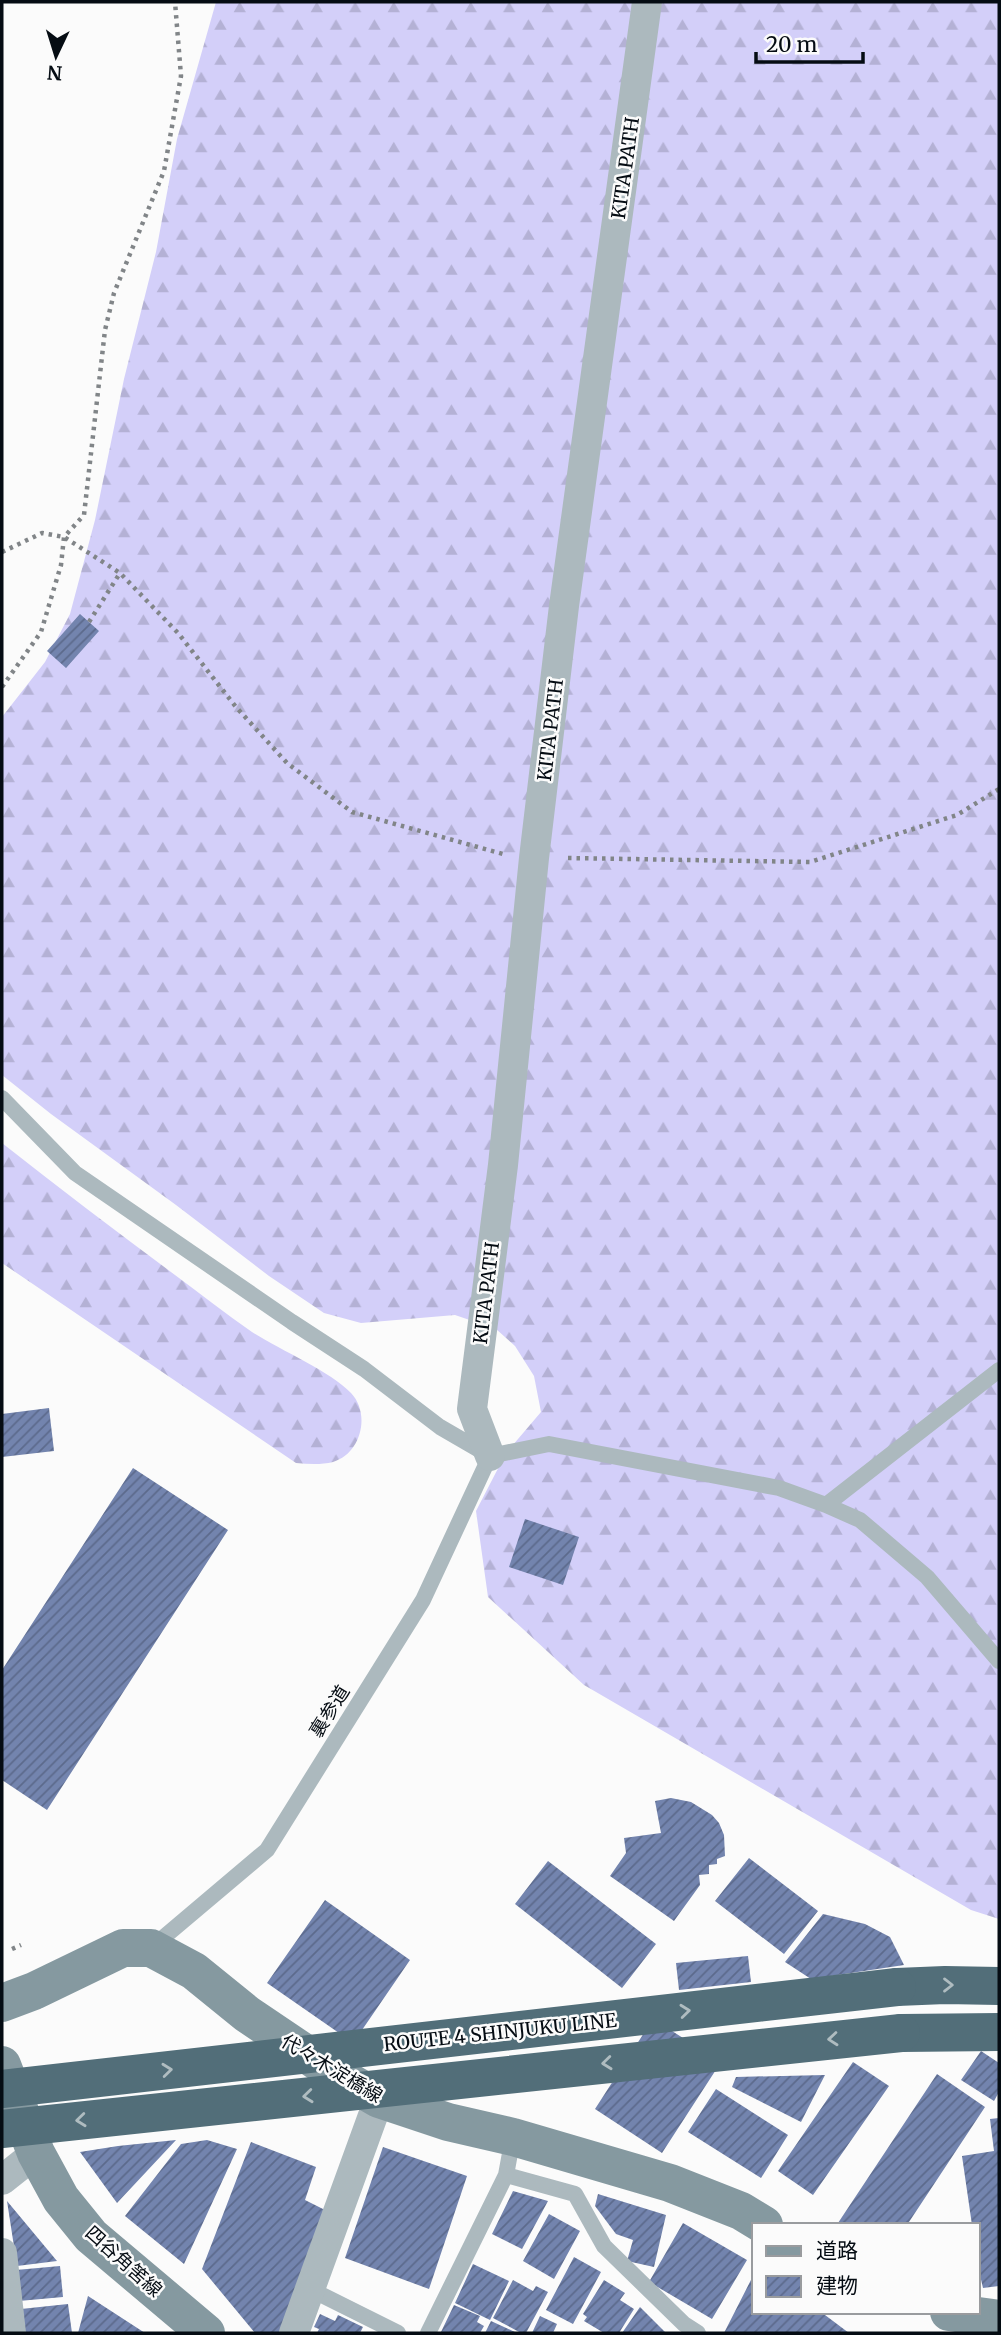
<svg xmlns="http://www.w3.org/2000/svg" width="1001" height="2335" viewBox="0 0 1001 2335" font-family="Merriweather,'Noto Sans JP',serif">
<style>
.forest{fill:url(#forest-firs)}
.building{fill:url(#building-hatch)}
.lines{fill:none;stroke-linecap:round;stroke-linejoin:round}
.path{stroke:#818588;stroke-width:4.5;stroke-dasharray:3.5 5;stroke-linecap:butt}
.lane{stroke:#acb9be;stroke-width:16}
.street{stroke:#acb9be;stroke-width:30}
.secondary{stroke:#8599a0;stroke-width:38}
.highway{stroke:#526e79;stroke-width:38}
.highway-bridge{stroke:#526e79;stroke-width:38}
.oneway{stroke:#afbcc0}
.labels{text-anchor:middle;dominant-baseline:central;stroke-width:5;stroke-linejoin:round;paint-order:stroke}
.street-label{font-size:19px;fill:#050c13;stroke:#fbfbfb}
</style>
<defs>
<pattern id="forest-firs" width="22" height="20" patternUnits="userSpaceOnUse" patternTransform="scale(1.75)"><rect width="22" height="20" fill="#d3cff9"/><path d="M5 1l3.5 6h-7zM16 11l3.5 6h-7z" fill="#b4b1d5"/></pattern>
<pattern id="building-hatch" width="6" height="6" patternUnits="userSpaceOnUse" patternTransform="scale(1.75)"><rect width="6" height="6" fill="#7384ae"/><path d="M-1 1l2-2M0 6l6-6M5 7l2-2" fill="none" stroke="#5c6a8c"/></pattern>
</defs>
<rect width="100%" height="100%" fill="#fbfbfb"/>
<!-- forest -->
<path class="forest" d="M216 2H999V1919L971 1910 584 1685 488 1597 476 1511 506 1453 541 1412 534 1376 515 1346 496 1329 455 1315 361 1323 324 1313 269 1276 176 1205 51 1114 2 1075V717L45 662 70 614 95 520 124 379 156 252 177 139Z
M2 1143C59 1188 117 1232 175 1275 201 1294 226 1314 252 1332 280 1350 330 1371 351 1393 371 1414 361 1454 333 1462 321 1465 308 1464 296 1463L2 1263Z"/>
<!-- building -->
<path class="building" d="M80 614 99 631 66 668 47 651Z
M49 1408 54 1451 2 1457V1414Z
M133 1468 228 1530 47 1810 2 1780V1670Z
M525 1519 579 1537 563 1585 509 1567Z
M671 1798 691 1802 712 1815 719 1823 724 1835 725 1856 717 1859V1864L709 1865V1874L699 1875 700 1885 674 1921 610 1876 626 1853 624 1838 661 1833 655 1801Z
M749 1858 818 1911 784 1954 715 1901Z
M548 1861 656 1944 622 1988 515 1904Z
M325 1900 410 1960 362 2030 339 2033 267 1983Z
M823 1914 865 1924 890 1937 904 1965 811 1979 785 1962Z
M748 1956 751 1982 679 1990 676 1963Z
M653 2019 721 2062 662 2153 595 2109Z
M981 2051 999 2063V2092L994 2101 961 2080Z
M853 2062 889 2086 813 2195 778 2171Z
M937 2074 985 2107 907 2225H841L838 2223Z
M825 2075 801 2122 732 2087 736 2077Z
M716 2089 788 2135 761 2178 688 2132Z
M999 2118V2286L983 2288 978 2267V2225H972L962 2156 994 2151 990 2119Z
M176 2140 117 2203 80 2152 118 2146Z
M207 2140 237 2149 184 2264 125 2216 181 2144Z
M251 2142 316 2167 305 2200 327 2211 284 2333H255L202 2269Z
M383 2147 467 2176 429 2289 345 2258Z
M513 2191 548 2201 522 2249 492 2234Z
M598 2194 666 2215 654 2267 627 2261 633 2240 616 2234 595 2206Z
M7 2201 57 2261 17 2266Z
M549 2214 580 2231 554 2279 523 2261Z
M683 2223 747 2260 712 2319 649 2282Z
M574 2257 601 2272 573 2324 546 2310Z
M473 2264 509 2281 490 2320 455 2303Z
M60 2266 63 2297 19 2301 16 2270Z
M754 2274V2312H821L849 2333H724Z
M513 2280 533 2291 536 2286 548 2292 526 2333H521L493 2318Z
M604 2280 625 2293 620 2300 634 2309 619 2333H604L584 2321 587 2317 583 2314Z
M88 2296 145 2333H78Z
M68 2304 72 2333H24L21 2309Z
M454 2305 480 2316 477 2322 484 2326 480 2333 441 2332Z
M640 2307 666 2333H622Z
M320 2314 335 2321 338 2315 363 2327 360 2333H317L319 2329 314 2327Z
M540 2316 557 2324 553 2333H532Z
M491 2321 517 2333H485Z"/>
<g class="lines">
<!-- path -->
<path class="path" d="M2 552 42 533 64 537 120 573 178 633 236 707 287 763 352 812 503 854
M89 622 120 573
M2 687 41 632 61 565 64 537 84 515 105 330 114 293 164 171 181 76 175 2
M568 858 810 862 957 815 999 789
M12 1949 21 1945"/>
<!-- lane -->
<path class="lane" d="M2 1098 75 1173 292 1322 364 1369 440 1427 490 1456 549 1444 779 1488 826 1505 860 1520 927 1577 999 1661
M826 1505 999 1370
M151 1948 267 1850 423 1600 490 1456
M513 2137 506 2175 575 2194 604 2246 684 2324 698 2333
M310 2289 398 2333
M428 2333 506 2175"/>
<!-- street -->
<path class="street" d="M490 1456 472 1409 503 1165 534 858 564 606 647 2
M2 2180 36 2153
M2 2253 11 2333
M294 2333 379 2099"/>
<!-- secondary -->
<path class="secondary" d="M2 2003 34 1991 123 1948H151L194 1971 247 2014 339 2076 379 2099 448 2122 513 2137 670 2183 741 2211 764 2225
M2 2065 36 2153 61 2199 91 2236 206 2333
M949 2312 999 2319"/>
<!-- highway -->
<path class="highway" d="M897 1987 945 1985 999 1986
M901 2033 999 2032"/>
<!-- highway-bridge -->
<path class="highway-bridge" d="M2 2089 897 1987
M2 2129 901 2033"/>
</g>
<!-- one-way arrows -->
<defs><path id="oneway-chevron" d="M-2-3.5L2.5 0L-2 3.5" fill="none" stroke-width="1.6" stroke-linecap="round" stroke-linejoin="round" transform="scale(1.75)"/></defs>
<g class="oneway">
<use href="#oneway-chevron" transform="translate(948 1985)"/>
<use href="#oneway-chevron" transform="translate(685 2011) rotate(-6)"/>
<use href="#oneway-chevron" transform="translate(833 2039) rotate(175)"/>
<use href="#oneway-chevron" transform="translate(607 2063) rotate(174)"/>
<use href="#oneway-chevron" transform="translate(167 2070) rotate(-6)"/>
<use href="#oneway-chevron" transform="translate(308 2096) rotate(174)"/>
<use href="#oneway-chevron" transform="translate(81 2120) rotate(174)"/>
</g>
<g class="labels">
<!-- street labels -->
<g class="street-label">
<text transform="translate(625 168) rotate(-82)">KITA PATH</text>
<text transform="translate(550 730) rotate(-83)">KITA PATH</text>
<text transform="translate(486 1293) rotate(-83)">KITA PATH</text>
<text transform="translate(329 1711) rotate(-58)">裏参道</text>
<text transform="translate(500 2032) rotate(-6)">ROUTE 4 SHINJUKU LINE</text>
<text transform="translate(332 2068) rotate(31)">代々木淀橋線</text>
<text transform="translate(124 2261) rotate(42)">四谷角筈線</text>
</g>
</g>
<!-- border -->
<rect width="1001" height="2335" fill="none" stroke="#050c13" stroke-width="7"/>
<!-- legend -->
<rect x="752" y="2223" width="228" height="91" fill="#fbfbfb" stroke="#999b9e" stroke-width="2"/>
<rect x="766" y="2246" width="35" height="10" fill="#8599a0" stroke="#999b9e" stroke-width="2"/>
<text x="816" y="2258" font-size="21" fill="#050c13">道路</text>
<rect x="766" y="2276" width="35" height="21" fill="url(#building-hatch)" stroke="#999b9e" stroke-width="2"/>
<text x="816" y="2293" font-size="21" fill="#050c13">建物</text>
<!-- north arrow -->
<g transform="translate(56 56) rotate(184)" stroke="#fbfbfb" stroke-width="5" paint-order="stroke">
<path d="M0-5L12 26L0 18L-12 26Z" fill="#050c13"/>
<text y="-10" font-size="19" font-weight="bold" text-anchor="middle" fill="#050c13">N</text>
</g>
<!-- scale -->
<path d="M756 52v10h107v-10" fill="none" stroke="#050c13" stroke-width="3.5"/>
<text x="766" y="52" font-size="21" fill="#050c13" stroke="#fbfbfb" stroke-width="5" paint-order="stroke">20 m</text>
</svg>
